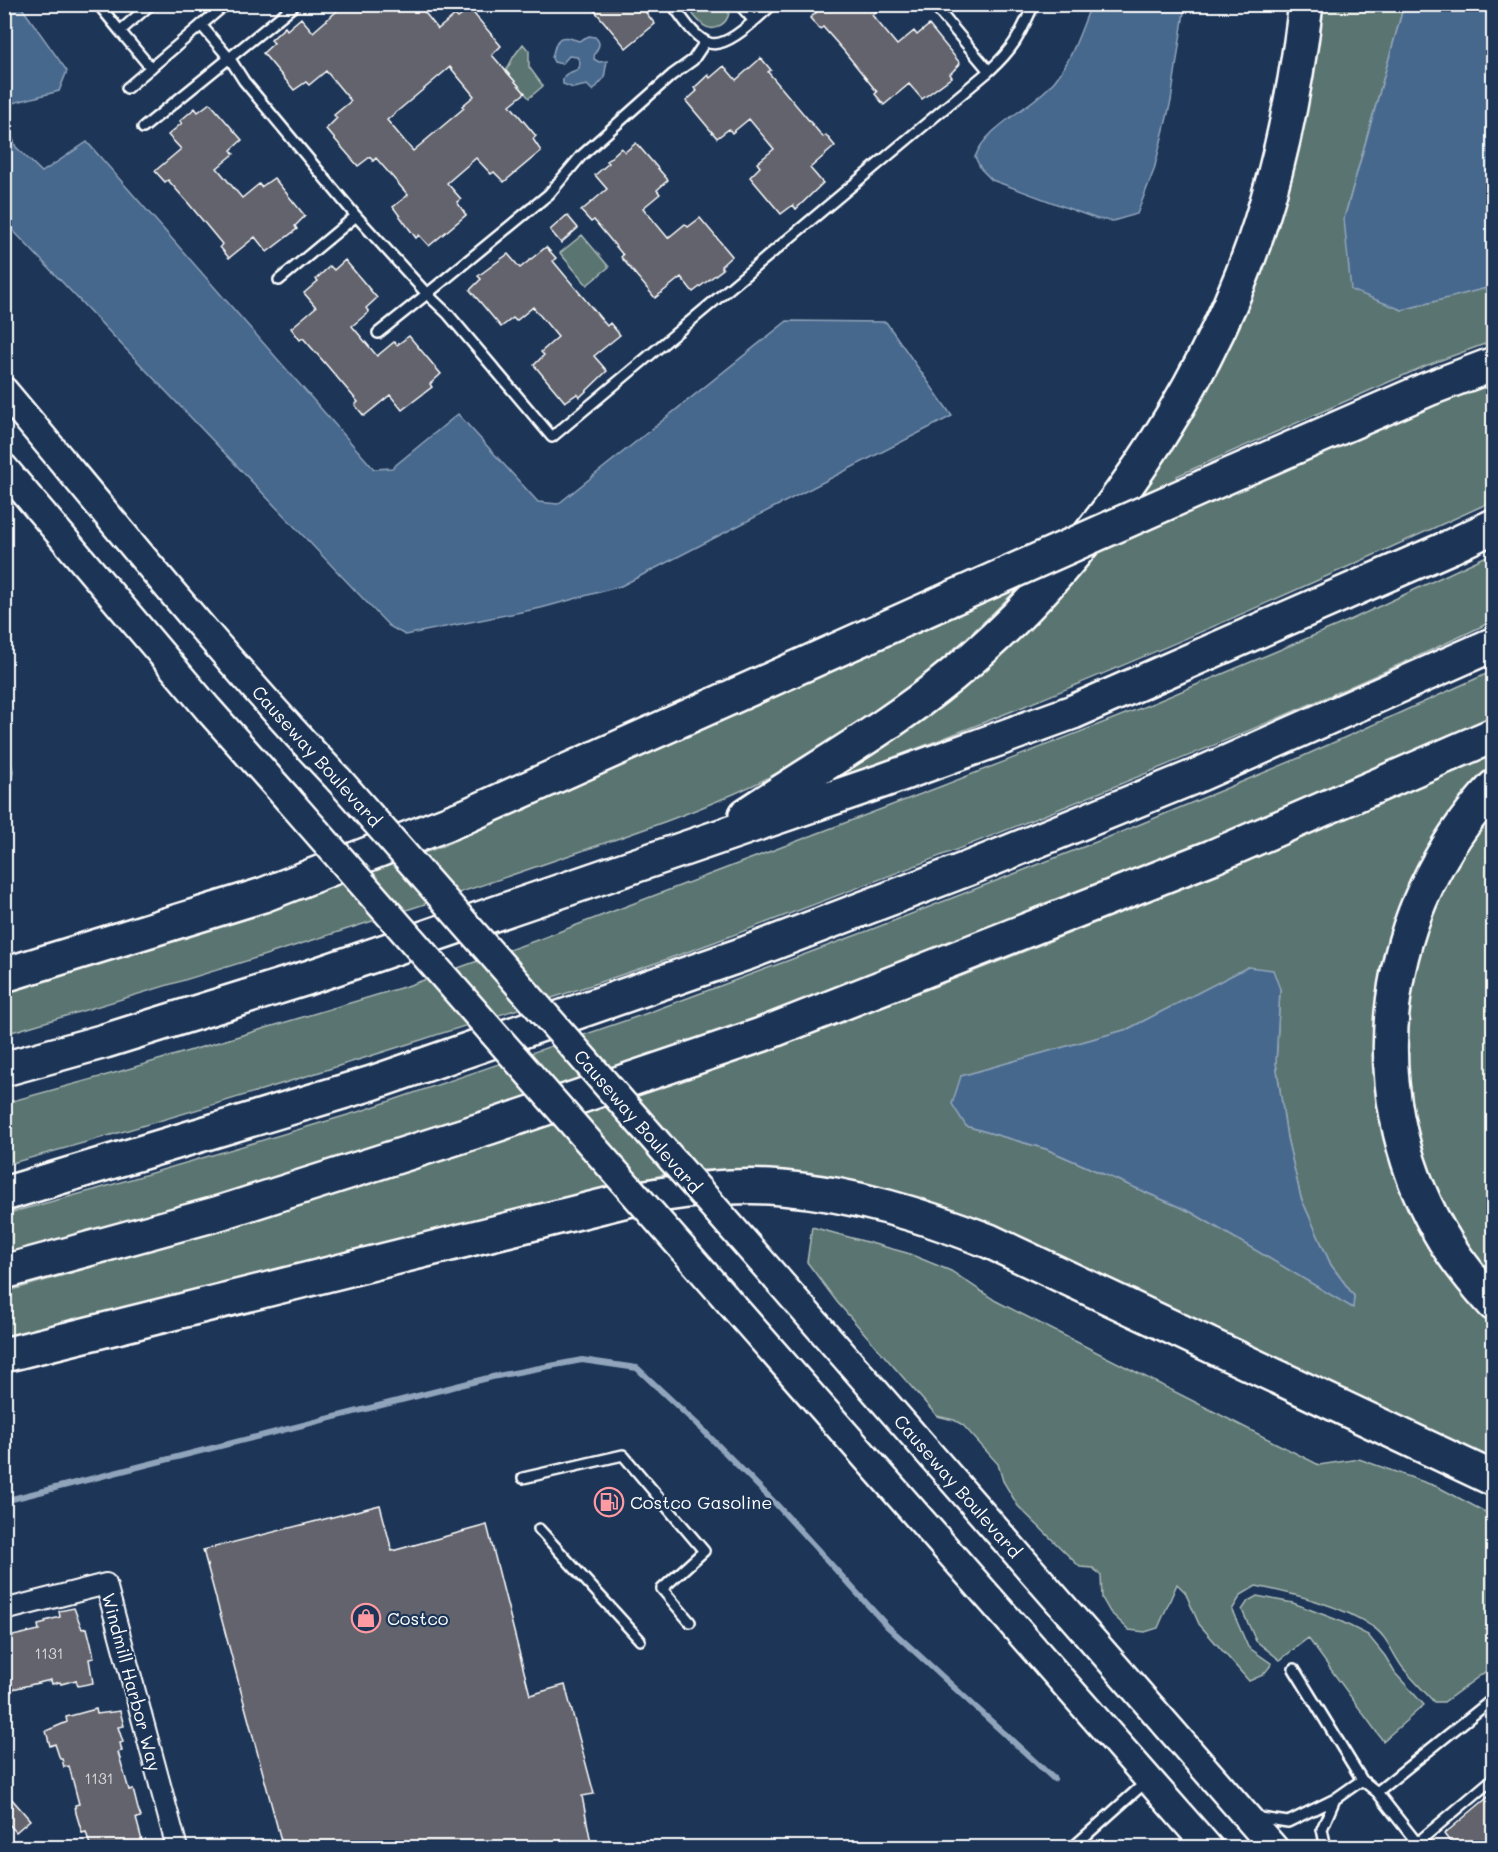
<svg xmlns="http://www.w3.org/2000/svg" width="1498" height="1852" viewBox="0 0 1498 1852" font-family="Mali,sans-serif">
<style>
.green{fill:#5a7471;stroke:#acbab8;stroke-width:1.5;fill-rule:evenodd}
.water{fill:#46688d;stroke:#90a4bb;stroke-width:1.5}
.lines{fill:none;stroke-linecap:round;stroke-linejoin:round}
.stream{stroke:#90a4bb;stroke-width:6}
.building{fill:#62646c;stroke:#fff;stroke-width:1.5;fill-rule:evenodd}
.service-casing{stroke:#fff;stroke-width:14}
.minor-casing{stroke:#fff;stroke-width:24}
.secondary-casing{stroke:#fff;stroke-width:32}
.motorway-casing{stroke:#fff;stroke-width:38}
.service{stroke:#1d3557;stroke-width:9}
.minor{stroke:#1d3557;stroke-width:20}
.secondary{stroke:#1d3557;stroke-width:27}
.motorway{stroke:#1d3557;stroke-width:33}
.secondary-bridge-casing{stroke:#fff;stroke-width:32;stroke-linecap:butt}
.motorway-bridge-casing{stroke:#fff;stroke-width:38;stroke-linecap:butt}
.secondary-bridge{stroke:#1d3557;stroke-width:27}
.motorway-bridge{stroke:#1d3557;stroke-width:33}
.labels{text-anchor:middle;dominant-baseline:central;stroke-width:4.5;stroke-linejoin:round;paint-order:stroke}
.number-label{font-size:15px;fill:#d8d8da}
.street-label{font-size:18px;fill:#fff;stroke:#1d3557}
.poi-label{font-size:18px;fill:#fff;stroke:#1d3557;text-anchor:start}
</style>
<rect width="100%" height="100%" fill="#1d3557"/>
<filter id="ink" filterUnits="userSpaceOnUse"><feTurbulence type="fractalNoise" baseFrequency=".0167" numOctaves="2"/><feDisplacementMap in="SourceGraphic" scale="12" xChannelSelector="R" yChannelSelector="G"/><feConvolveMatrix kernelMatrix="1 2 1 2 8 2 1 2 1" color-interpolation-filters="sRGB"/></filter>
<g filter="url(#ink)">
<!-- green -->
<path class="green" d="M686 5H725L729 13C728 18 726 22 721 25 706 37 694 15 686 5Z
M1321 5H1404L1344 219 1402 310 1493 286V341L1425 366 1177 476 1192 511 1422 409 1493 381V501C1278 599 1061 697 838 778L837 775 1179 434Z
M523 44 529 51V67L543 86 529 98 506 71 514 56Z
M582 235 609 267 587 285 560 253Z
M1493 553V621C1347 691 1197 753 1047 814 936 858 824 901 712 943 597 985 480 1021 364 1058 244 1096 125 1132 5 1165V1103L118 1072 407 986 540 939 942 786 1151 704 1348 621Z
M1017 589C949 659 872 721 787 768 729 799 666 822 605 843 550 862 495 881 440 899 295 947 150 991 5 1034V990L146 949 286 903 440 847Z
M1493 671V721L985 936 670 1052 350 1161 5 1264V1214L94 1190 361 1111 642 1015 870 930 1119 833 1299 758Z
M1493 753V771L1452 819 1384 1094 1493 1316V1462L976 1218 918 1198 877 1187 808 1175 688 1169 564 1198 5 1338V1292C181 1242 357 1190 530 1132 802 1042 1070 937 1333 823 1386 800 1440 777 1493 753ZM1248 967 1280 989 1276 1063 1287 1138 1301 1198 1331 1265 1354 1296 1352 1307 1191 1212 1046 1149 966 1126 961 1076 1128 1029Z
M1493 800V1289L1424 1176 1399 1048 1420 921Z
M812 1227 907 1253 951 1271 996 1301 1319 1465 1359 1459 1438 1487 1493 1516V1666L1444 1702H1434C1424 1691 1413 1680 1403 1668 1393 1655 1387 1636 1373 1627 1341 1605 1294 1594 1256 1586L1241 1595 1232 1610 1248 1647 1272 1664 1263 1675 1249 1681 1199 1624 1185 1592 1177 1584 1158 1628 1145 1632 1129 1630 1110 1612 1102 1598 1101 1576 1093 1568 1080 1567 1018 1506 1003 1481 998 1464 963 1425 954 1420 937 1416 837 1302 807 1262Z
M1257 1596 1293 1603 1340 1621 1368 1635 1385 1656 1395 1673 1424 1705 1383 1741 1308 1638 1280 1660 1256 1641 1242 1610 1248 1601Z"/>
<!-- water -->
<path class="water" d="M5 4 20 5 67 71 59 91 5 105Z
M1091 5H1185L1171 101 1154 170 1137 214 1113 221 1097 219 992 180 981 169 975 157C987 126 1026 111 1049 87 1070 66 1080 32 1091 5Z
M1404 5H1493L1494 286 1402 310 1351 290 1344 219Z
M589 36 595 37C605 46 593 50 594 59L599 62 607 61 604 78 593 91 587 85 573 88 563 84C561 71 572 74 579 68L580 62 577 57 569 56 562 64 554 62 552 58C557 36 559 34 579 41Z
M5 118 16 147 42 172 87 142 374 469 392 468 458 414 538 502 558 504 787 321 886 322 952 416 621 586 541 608 405 635 389 626 5 222Z
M5 732 13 771 5 827 4 732Z
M1248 967 1273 970 1280 989 1276 1063 1287 1138 1301 1198 1331 1265 1354 1296 1353 1308 1191 1212 1046 1149 966 1126 952 1104 961 1076 1128 1029Z"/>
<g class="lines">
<!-- stream -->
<path class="stream" d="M4 1501 492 1377 582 1360 637 1368 700 1427 777 1505 887 1626 1054 1779"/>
</g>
<!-- building -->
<path class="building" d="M345 4H418L438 29 455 15 458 18 470 9 501 46 492 55 525 93 510 105 536 136 533 139 541 151 504 182 494 172 491 174 476 158 447 183 461 199 457 202 466 215 429 246 419 235 416 238 393 207 408 195 376 158 373 161 370 157 358 166 326 129 337 118 334 115 351 101 326 71 309 85 306 82 294 90 263 53 274 43 271 40 285 27 287 30 301 18 313 32ZM450 67 474 96 462 106 464 108 413 151 387 120Z
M589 4H639L655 24 626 48Z
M826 4H885L872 15 897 45 914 31 917 35 929 25 960 63 959 65 950 74 952 77 922 99 909 84 884 105 875 94 877 92 844 51 823 27 820 29 810 18Z
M761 58 771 70 768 72 823 137 826 135 835 146 810 168 823 183 796 209 793 205 781 214 750 177 760 167 757 163 774 149 749 119 732 133 729 129 717 138 686 101 697 91 694 88 708 75 710 78 724 66 736 80Z
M210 103 242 140 231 150 234 154 217 168 242 198 259 184 261 187 274 178 305 216 295 226 297 229 267 252 255 237 229 258 220 247 222 244 189 204 168 180 165 182 155 171 181 149 168 135 182 123 180 121 195 108 198 112Z
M636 143 668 180 657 190 660 194 643 208 668 238 685 224 688 227 700 218 732 256 721 266 723 269 693 292 681 277 655 298 621 257 623 255 594 220 591 222 581 211 607 189 595 175 609 163 607 161 621 148 625 152Z
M567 215 578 228 561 243 550 230Z
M546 247 556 258 553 261 607 326 610 323 620 335 594 356 607 371 580 397 577 394 565 402 534 365 544 355 541 352 558 337 533 307 516 321 513 318 501 327 470 290 481 279 478 276 508 254 520 268Z
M345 260 377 298 366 308 369 312 352 326 377 356 394 342 397 345 409 336 441 374 430 384 432 387 402 410 390 395 364 416 355 405 358 402 324 362 303 338 300 340 291 328 316 307 304 293 318 281 316 279 330 266 334 270Z
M380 1505 392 1551 487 1525 530 1695 565 1685 594 1794 582 1796 592 1848H283L203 1550Z
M74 1608 82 1629 87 1628 91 1644 94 1658 89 1659 93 1683 78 1686 76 1680 61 1684 60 1682 52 1684 51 1680 4 1691V1638L39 1630 38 1625 46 1623 45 1621 60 1617 59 1611Z
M96 1709 97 1714 120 1711 124 1726 118 1727 123 1742 120 1743 122 1751 118 1752 129 1790 133 1789 138 1809 141 1817 136 1818 144 1848H91L86 1832 82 1833 76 1813 75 1805 79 1804 69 1766 64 1767 62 1759H60L55 1744 50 1746 46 1731 67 1722 66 1717Z
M4 1790 30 1820 16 1832 4 1819Z
M1494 1792V1848H1455L1444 1834Z"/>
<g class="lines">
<!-- service casing -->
<g class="service-casing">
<path id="service" d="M98 4 120 31 151 4
M672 4C682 17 692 35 707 42 725 52 759 16 773 4
M739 4 753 20
M933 4 989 71
M201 25 230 59 244 81 356 216 427 294 378 333
M120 31 151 68
M705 42 693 60 672 75 581 156 549 194 427 294 448 314 552 437 989 71C1015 47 1019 36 1034 4
M127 88 226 4
M143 128 296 4
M279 280 356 216
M523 1478 623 1455 704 1551 662 1589 690 1622
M539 1529 640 1640
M1294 1669 1362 1780 1377 1792 1421 1848
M1377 1792 1494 1698
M1254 1817 1288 1822 1335 1799 1362 1780
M1417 1843 1494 1778
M1072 1848 1147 1781
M1326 1848 1322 1829 1335 1799"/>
</g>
<!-- minor casing -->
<g class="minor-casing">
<path id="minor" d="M4 1610 106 1584 177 1848"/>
</g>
<!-- secondary casing -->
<g class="secondary-casing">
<path id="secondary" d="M4 391C114 522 221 656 339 780
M4 468 208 709 288 799
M777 1279 1274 1848
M725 1297 1209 1848"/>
</g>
<!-- motorway casing -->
<g class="motorway-casing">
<path id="motorway" d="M1205 486 1428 389 1494 364
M1494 787C1381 907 1357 1087 1439 1231 1454 1258 1473 1281 1494 1304
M746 815C814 769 887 729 951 676 1075 575 1183 424 1242 275 1276 189 1295 96 1306 4
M4 975 263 895 466 816 948 600
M4 1069 105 1041 307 978 882 781 1073 712 1450 547 1494 526
M4 1194 372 1083 747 953 972 867 1196 776 1494 644
M4 1272 216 1214 490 1127 761 1035 1212 857 1494 735
M4 1355 627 1200C677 1192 730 1183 782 1188 854 1194 922 1215 989 1241L1494 1479"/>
</g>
<!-- service -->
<use href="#service" class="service"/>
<!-- minor -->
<use href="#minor" class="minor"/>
<!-- secondary -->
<use href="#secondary" class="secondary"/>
<!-- motorway -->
<use href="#motorway" class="motorway"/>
<!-- secondary-bridge casing -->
<g class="secondary-bridge-casing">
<path id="secondary-bridge" d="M339 780 777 1279
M288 799 725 1297"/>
</g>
<!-- motorway-bridge casing -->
<g class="motorway-bridge-casing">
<path id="motorway-bridge" d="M948 600 1205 486"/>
</g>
<!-- secondary-bridge -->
<use href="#secondary-bridge" class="secondary-bridge"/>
<!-- motorway-bridge -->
<use href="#motorway-bridge" class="motorway-bridge"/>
</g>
</g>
<!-- icons -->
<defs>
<g id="fuel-ring" transform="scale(1.5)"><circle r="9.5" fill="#1d3557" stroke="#ff9aa2" stroke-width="1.5"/><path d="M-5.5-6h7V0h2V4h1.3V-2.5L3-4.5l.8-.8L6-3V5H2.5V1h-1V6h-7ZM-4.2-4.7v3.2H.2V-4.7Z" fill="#ff9aa2"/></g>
<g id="shop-ring" transform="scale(1.5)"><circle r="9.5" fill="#1d3557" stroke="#ff9aa2" stroke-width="1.5"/><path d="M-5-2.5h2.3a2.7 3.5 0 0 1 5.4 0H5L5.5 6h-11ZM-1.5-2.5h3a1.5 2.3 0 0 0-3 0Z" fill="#ff9aa2"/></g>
</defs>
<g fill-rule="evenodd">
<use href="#fuel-ring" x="609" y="1502"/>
<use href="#shop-ring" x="366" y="1618"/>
</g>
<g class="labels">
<!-- number labels -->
<g class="number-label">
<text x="49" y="1653">1131</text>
<text x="99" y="1778">1131</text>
</g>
<!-- street labels -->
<g class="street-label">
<text transform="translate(317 756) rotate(48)">Causeway Boulevard</text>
<text transform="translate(638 1121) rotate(49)">Causeway Boulevard</text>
<text transform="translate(958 1486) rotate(49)">Causeway Boulevard</text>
<text transform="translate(132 1682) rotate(75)">Windmill Harbor Way</text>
</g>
<!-- poi labels -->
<g class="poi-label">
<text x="630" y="1502">Costco Gasoline</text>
<text x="387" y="1618">Costco</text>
</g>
</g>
<!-- margin -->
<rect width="1498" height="1852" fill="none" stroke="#1d3557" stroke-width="24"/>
<rect x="12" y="12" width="1474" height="1828" fill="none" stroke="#fff" stroke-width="2" filter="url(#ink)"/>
</svg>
